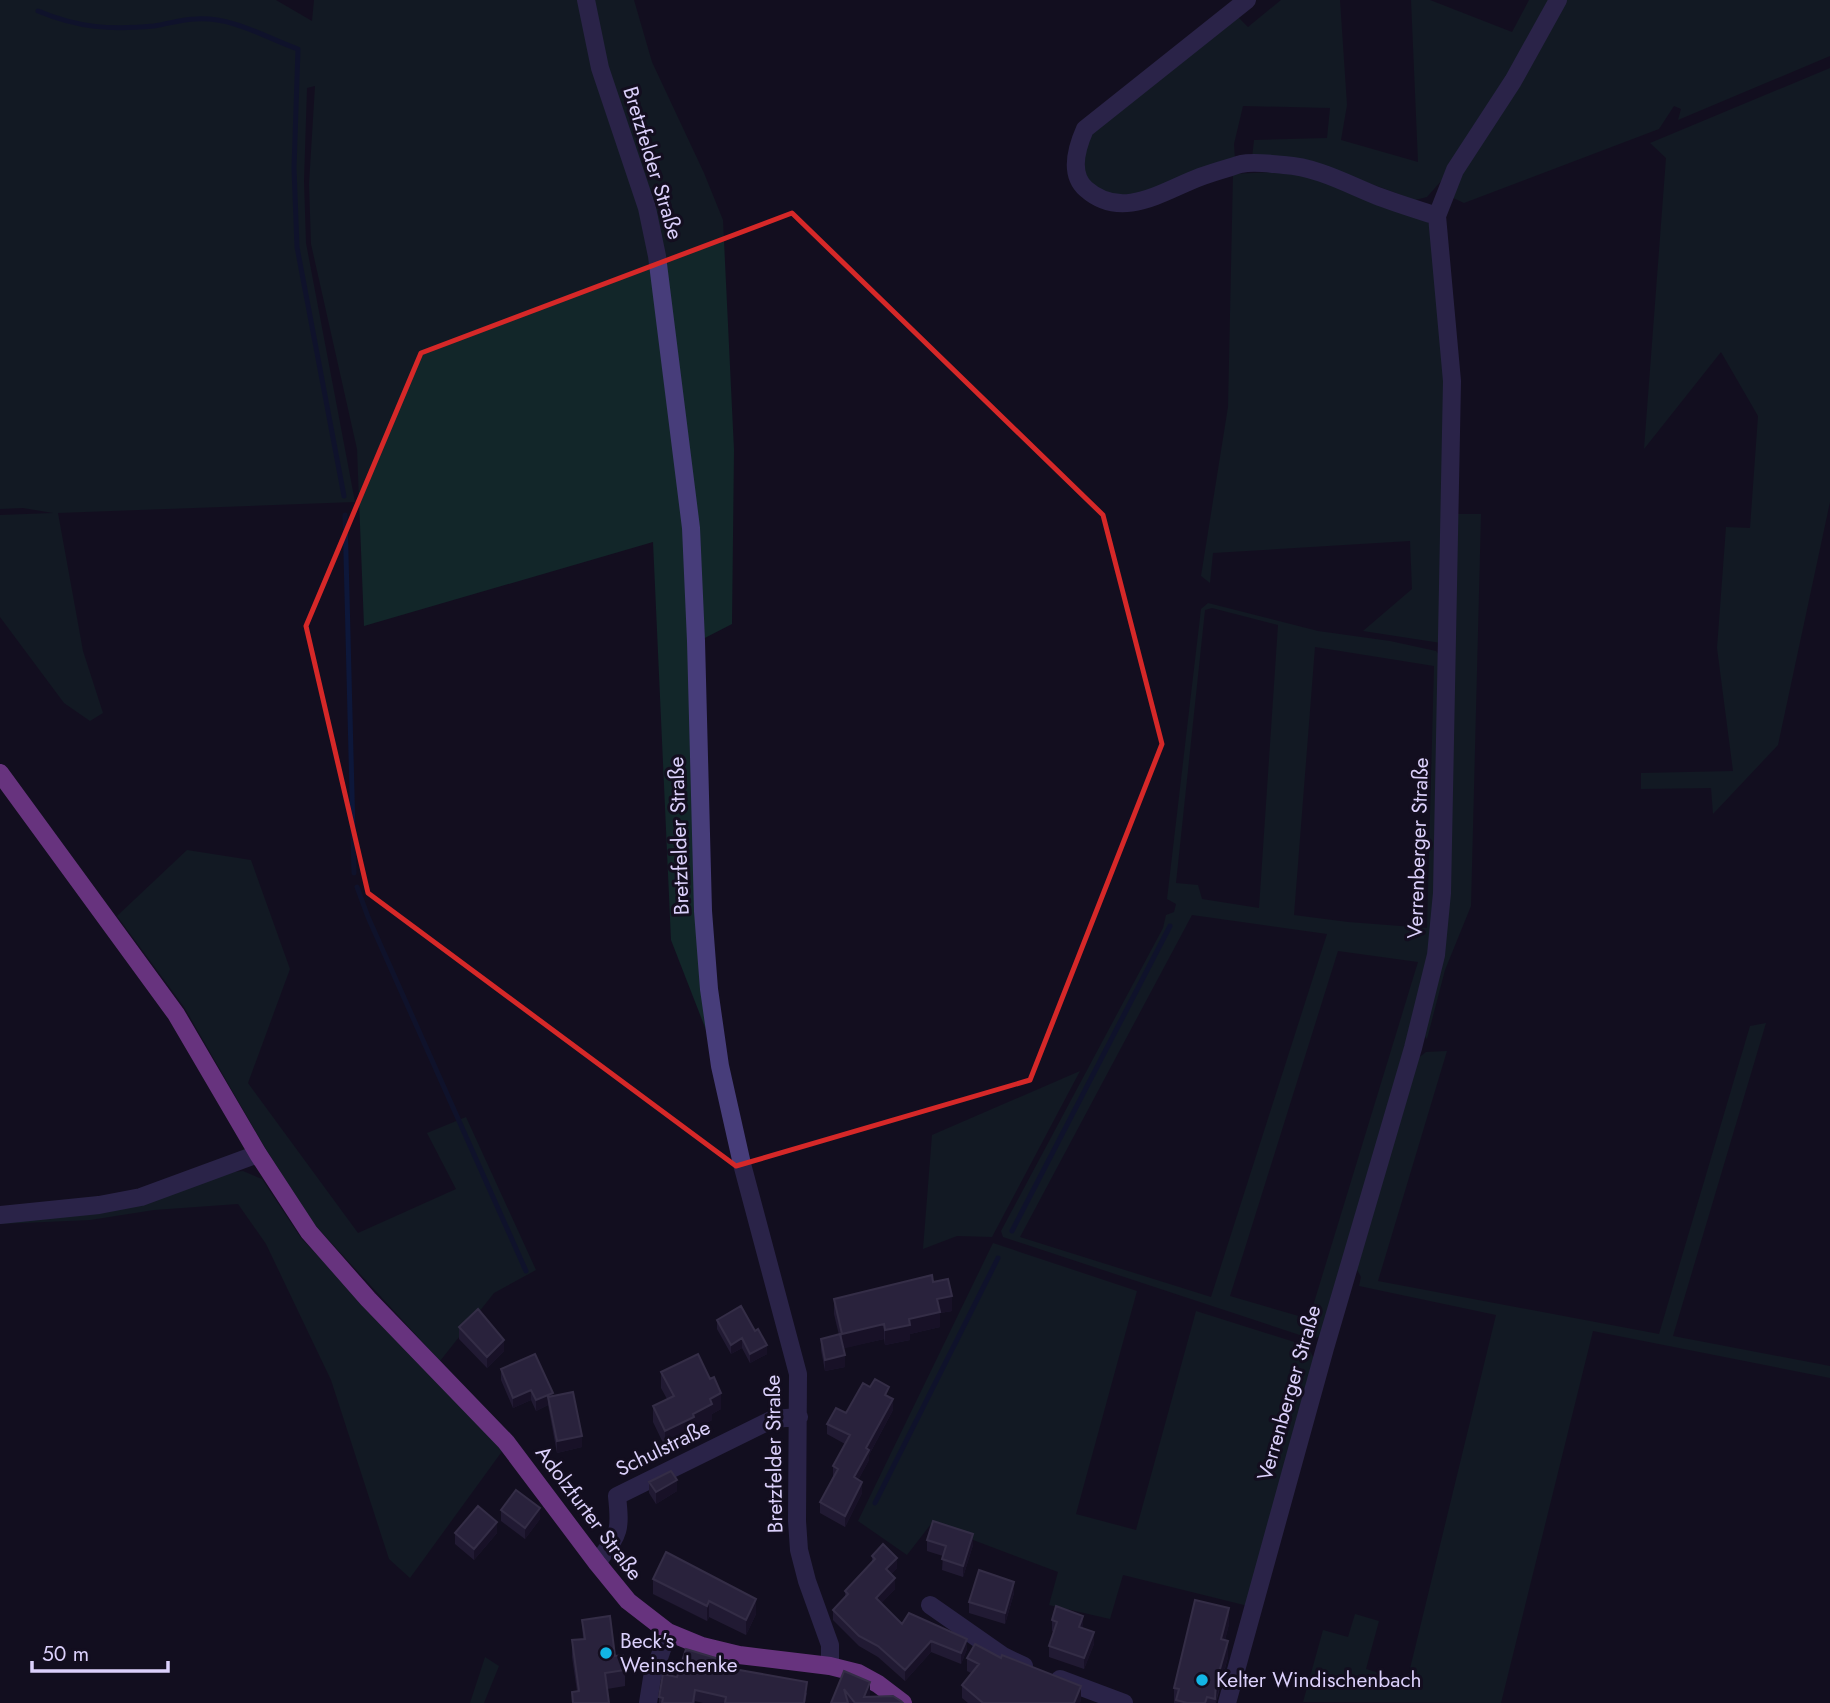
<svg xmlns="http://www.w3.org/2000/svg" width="1830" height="1703" viewBox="0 0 1830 1703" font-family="Jost,sans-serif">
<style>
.green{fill:#122629;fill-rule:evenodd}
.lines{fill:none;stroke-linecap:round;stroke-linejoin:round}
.stream{stroke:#0d173a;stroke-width:5}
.minor{stroke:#473d7a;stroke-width:18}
.major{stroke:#cf60f2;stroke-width:18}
.wall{fill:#34294c}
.shaded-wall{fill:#1f1632}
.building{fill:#463b5f;stroke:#5d5277;stroke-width:2}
.marked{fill:none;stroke:#d62828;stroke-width:5;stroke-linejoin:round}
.poi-dot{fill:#12b5e5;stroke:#130e1f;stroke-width:2.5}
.labels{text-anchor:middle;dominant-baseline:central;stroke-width:6;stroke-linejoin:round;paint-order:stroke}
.street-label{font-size:21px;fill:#dbd0fb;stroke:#130e1f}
.poi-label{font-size:21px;fill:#dbd0fb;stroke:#130e1f;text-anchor:start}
</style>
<rect width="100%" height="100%" fill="#130e1f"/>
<!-- green -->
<path class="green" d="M0 0H276L312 21 314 0H634L652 62 704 173 723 220 734 450 732 624 697 642 720 1066 671 940 653 542 364 626 357 449 311 244 309 184 315 86 307 88 304 181 306 243 355 502 58 513 83 651 103 713 90 721 64 703 0 617V515L53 513 23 508 0 509Z
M1281 0H1340L1347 105 1341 140 1418 162 1411 0H1430L1512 32 1529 0H1552L1449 172 1427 197 1415 200 1336 171 1252 158 1254 140 1327 138 1330 108 1243 106 1234 144 1235 160C1202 172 1139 205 1105 192 1096 189 1090 182 1084 176L1085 147 1094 131 1237 16 1248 27Z
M1564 0H1830V56L1678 120 1681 109 1674 106 1659 129 1464 203 1451 197 1460 174Z
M1830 68V502L1778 745 1713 814 1711 788 1641 789V773L1733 771 1717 648 1726 527 1750 528 1758 416 1721 352 1644 449 1666 158 1650 143Z
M1293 171 1408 211 1428 222 1435 238 1445 381 1441 643 1363 631 1412 589 1410 541 1213 553 1210 583 1201 576 1228 407 1233 174Z
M1457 514H1481L1471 906 1445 970 1427 1039 1423 1034 1442 959Z
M1208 603 1318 631 1390 641 1436 651 1441 657 1437 895 1429 959 1408 1043 1321 1336 1312 1339 1003 1237 1001 1231 1163 928 1166 915 1174 912 1176 904 1167 899 1201 609ZM1212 608 1278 625 1259 908 1202 899 1198 885 1176 883 1205 610ZM1315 647 1434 666 1427 928 1348 922 1294 915ZM1192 915 1327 934 1211 1297 1020 1237ZM1338 951 1418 962 1309 1319 1230 1296Z
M187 850 251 860 290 969 248 1083 358 1233 456 1189 427 1133 466 1117 536 1270 494 1293 440 1361 314 1224 267 1151 184 1007 117 916Z
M1766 1023 1673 1336 1830 1366V1378L1593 1331 1501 1703 1303 1702 1323 1630 1348 1637 1355 1614 1379 1621 1366 1669 1407 1681 1496 1315 1359 1286 1361 1277 1356 1268 1417 1059 1426 1052 1447 1051 1378 1281 1659 1334 1750 1026Z
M1080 1071 992 1237 957 1236 923 1249 932 1135Z
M243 1171 262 1179 301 1238 503 1450 410 1578 389 1559 331 1380 266 1244 238 1204 154 1210 90 1220 0 1224V1220L225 1173Z
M993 1243 1137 1291 1076 1514 1136 1530 1196 1311 1307 1346 1315 1360 1248 1606 1123 1575 1110 1619 1049 1605 1058 1572 931 1524 907 1555 858 1521Z
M485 1657 499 1666 484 1703H470Z"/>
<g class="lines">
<!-- stream -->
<path class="stream" d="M38 11C79 28 110 30 154 26 168 24 182 19 196 19 234 17 264 37 298 49L294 168 297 247 344 496
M345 515 354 873
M357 887 368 917 526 1271
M1012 1231 1170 926
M875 1503 998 1258"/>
<!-- minor -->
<path class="minor" d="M586 0 600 68 647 208 657 256 691 528 696 641 703 911 709 989 720 1066 742 1164 798 1374 797 1521 799 1550 807 1581 830 1645V1666
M1247 0 1085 129C1077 147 1069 174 1086 189 1122 221 1163 191 1200 177 1213 172 1228 168 1241 164 1254 161 1271 164 1284 165 1318 167 1349 185 1380 197 1399 204 1418 210 1437 216
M0 1215 99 1205 141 1197 258 1154
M597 1563C619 1533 621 1533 617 1496L773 1419 799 1417
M930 1605 1003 1656 1024 1666
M1060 1679 1124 1703
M648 1703 652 1678 668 1632
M1227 1703 1325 1348 1413 1048 1436 955 1442 893 1452 381 1437 216 1455 170 1513 81 1558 0"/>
<!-- major -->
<path class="major" d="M0 773 176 1014 258 1154 309 1232 368 1299 506 1442 597 1563 628 1601 668 1632 702 1646 739 1655 830 1666 858 1673 878 1684 903 1703"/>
</g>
<!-- wall -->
<path class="wall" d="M933 1282 952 1311 940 1313V1327L910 1334V1340L885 1345 884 1339 843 1348 845 1367 825 1371 821 1350V1339L839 1335 834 1314V1299Z
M717 1320 767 1354 750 1363 742 1348 731 1354 717 1329Z
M459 1327 504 1351 487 1368 459 1339Z
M501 1369 553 1396 582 1447 557 1453 548 1405 536 1411 531 1400 513 1408 501 1380Z
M661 1372 721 1409 712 1414V1420L694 1429V1432L665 1447 653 1422V1406L667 1399 661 1388Z
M889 1397 893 1410 869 1455V1460L858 1480 862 1493 845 1527 820 1513V1502L833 1477V1466L845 1444 827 1434V1424L846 1413Z
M649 1482 677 1491 656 1504 649 1493Z
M501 1510 540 1519 525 1539 501 1521Z
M455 1533H497L474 1560 455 1544Z
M927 1540 973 1545 963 1577 942 1570 943 1556 927 1551Z
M872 1556 897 1568 891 1574 895 1589 881 1603 902 1624 967 1649 961 1664 931 1652 905 1681 878 1657 859 1646 833 1620V1610L845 1598V1591L872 1562Z
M653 1579 756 1614 746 1635 709 1617 707 1621 653 1594Z
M1014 1593 1005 1624 969 1613V1602Z
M582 1620 615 1656 625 1670V1686L607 1689 609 1703H572V1692L577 1691 572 1657V1640L583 1639Z
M1052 1620 1083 1627 1082 1628 1094 1644 1084 1669 1049 1657V1646L1054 1632 1052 1631Z
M1229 1624 1225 1640 1228 1657 1216 1703H1174V1688Z
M967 1658 1081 1699 1080 1703H968L962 1698V1685L971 1673 967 1671Z
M729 1668 807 1693 805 1703H703L695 1701V1703H659V1697L677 1677Z
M844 1671 870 1696V1697L903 1703H831Z"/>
<!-- shaded-wall -->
<path class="shaded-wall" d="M952 1296V1311L940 1313V1327L910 1334V1340L885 1345V1330L909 1319 937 1299Z
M884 1324V1339L842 1349V1334Z
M742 1338V1348L731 1354V1345Z
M504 1340V1351L487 1368V1357Z
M767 1345V1354L750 1363V1354Z
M845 1355V1367L825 1371V1360Z
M531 1390V1400L513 1408V1398Z
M553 1393V1403L548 1397V1405L536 1411V1400Z
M721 1393V1409L712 1414V1420L694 1429V1432L665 1447V1431L693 1414 710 1399Z
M893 1399V1410L869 1455V1460L854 1488V1477L866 1448Z
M582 1436V1447L557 1453V1441Z
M677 1480V1491L656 1504V1492Z
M862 1482V1493L845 1527V1516Z
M540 1508V1519L525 1539V1528Z
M497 1522V1533L474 1560V1549Z
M973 1534V1545L963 1577V1566Z
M897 1558V1568L886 1580V1569Z
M895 1578V1589L876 1609V1598Z
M1014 1582V1593L1005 1624V1613Z
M756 1599V1614L746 1635V1620Z
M709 1601V1617L707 1621V1606Z
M1229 1608V1624L1221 1656V1639Z
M1083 1616V1627L1079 1638V1627Z
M1094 1632V1644L1084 1669V1658Z
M967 1639V1649L961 1664V1653Z
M931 1641V1652L905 1681V1670Z
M1228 1641V1657L1215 1703 1216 1683Z
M870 1682V1696L867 1703 864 1697Z
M1081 1686V1699L1080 1703H1074Z"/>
<!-- building -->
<path class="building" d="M932 1275 933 1282 948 1279 952 1296 937 1299 940 1312 909 1319 910 1325 885 1330 884 1324 842 1334 834 1299Z
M741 1306 755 1331 758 1329 767 1345 750 1354 742 1338 731 1345 717 1320Z
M478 1309 504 1340 487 1357 459 1327Z
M840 1334 845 1355 825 1360 821 1339Z
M535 1354 553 1393 536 1400 531 1390 513 1398 501 1369Z
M698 1354 710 1379 714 1377 721 1393 710 1399 712 1404 693 1414 694 1417 665 1431 653 1406 674 1396 661 1372Z
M875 1379 889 1387 885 1395 893 1399 866 1448 869 1450 854 1477 862 1482 845 1516 820 1502 838 1469 833 1466 850 1435 827 1424 836 1408 846 1413 863 1383 870 1387Z
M573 1392 582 1436 557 1441 548 1397Z
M671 1471 677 1480 656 1492 649 1482Z
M516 1490 540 1508 525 1528 501 1510Z
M478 1506 497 1522 474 1549 455 1533Z
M933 1521 973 1534 963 1566 942 1559 946 1546 927 1540Z
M883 1544 897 1558 886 1569 895 1578 876 1598 902 1624 909 1613 967 1639 961 1653 931 1641 905 1670 878 1646 859 1636 833 1610 848 1594 845 1591 875 1559 872 1556Z
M666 1552 756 1599 746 1620 709 1601 707 1606 653 1579Z
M979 1570 1014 1582 1005 1613 969 1602Z
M1195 1600 1229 1608 1221 1639 1228 1641 1216 1683 1215 1699 1207 1697 1205 1703H1187L1176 1700 1179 1689 1174 1688Z
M1056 1606 1083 1616 1079 1627 1094 1632 1084 1658 1049 1646 1057 1622 1052 1620Z
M610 1616 615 1656 623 1655 625 1670 605 1673 609 1703H573L572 1692 579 1691 572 1640 585 1639 582 1620Z
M975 1644 1001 1658 1002 1655 1081 1686 1074 1703H983L962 1685 979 1664 967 1658Z
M686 1649 729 1662 728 1668 807 1682 804 1703H725L726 1697 695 1690 693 1703H662L663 1698 659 1697 663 1674 677 1677Z
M844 1671 870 1682 864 1697 893 1696 901 1701 903 1703H855L844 1689 848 1703H831Z"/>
<!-- marked area -->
<path d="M0 0H1830V1703H0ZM792 213 1103 515 1162 744 1030 1080 736 1166 368 893 306 626 421 353Z" fill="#130e1f" fill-opacity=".55" fill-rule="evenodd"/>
<path class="marked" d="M792 213 1103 515 1162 744 1030 1080 736 1166 368 893 306 626 421 353Z"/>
<!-- markers -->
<g class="poi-dot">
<circle cx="606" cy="1653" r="7"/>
<circle cx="1202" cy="1680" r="7"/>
</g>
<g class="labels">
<!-- street labels -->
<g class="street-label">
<text transform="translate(653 163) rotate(73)">Bretzfelder Straße</text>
<text transform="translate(679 836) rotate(-92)">Bretzfelder Straße</text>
<text transform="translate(1418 848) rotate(-88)">Verrenberger Straße</text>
<text transform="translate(1289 1393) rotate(-74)">Verrenberger Straße</text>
<text transform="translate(663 1448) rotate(-26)">Schulstraße</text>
<text transform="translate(774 1454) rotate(-91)">Bretzfelder Straße</text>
<text transform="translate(589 1513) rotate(53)">Adolzfurter Straße</text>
</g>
<!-- poi labels -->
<g class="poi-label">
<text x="620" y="1641">Beck's<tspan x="620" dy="24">Weinschenke</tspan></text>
<text x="1216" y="1680">Kelter Windischenbach</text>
</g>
</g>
<!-- scale -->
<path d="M32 1661v10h136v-10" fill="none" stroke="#dbd0fb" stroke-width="3.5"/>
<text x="42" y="1661" font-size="21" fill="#dbd0fb" stroke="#130e1f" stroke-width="5" paint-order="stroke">50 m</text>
</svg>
